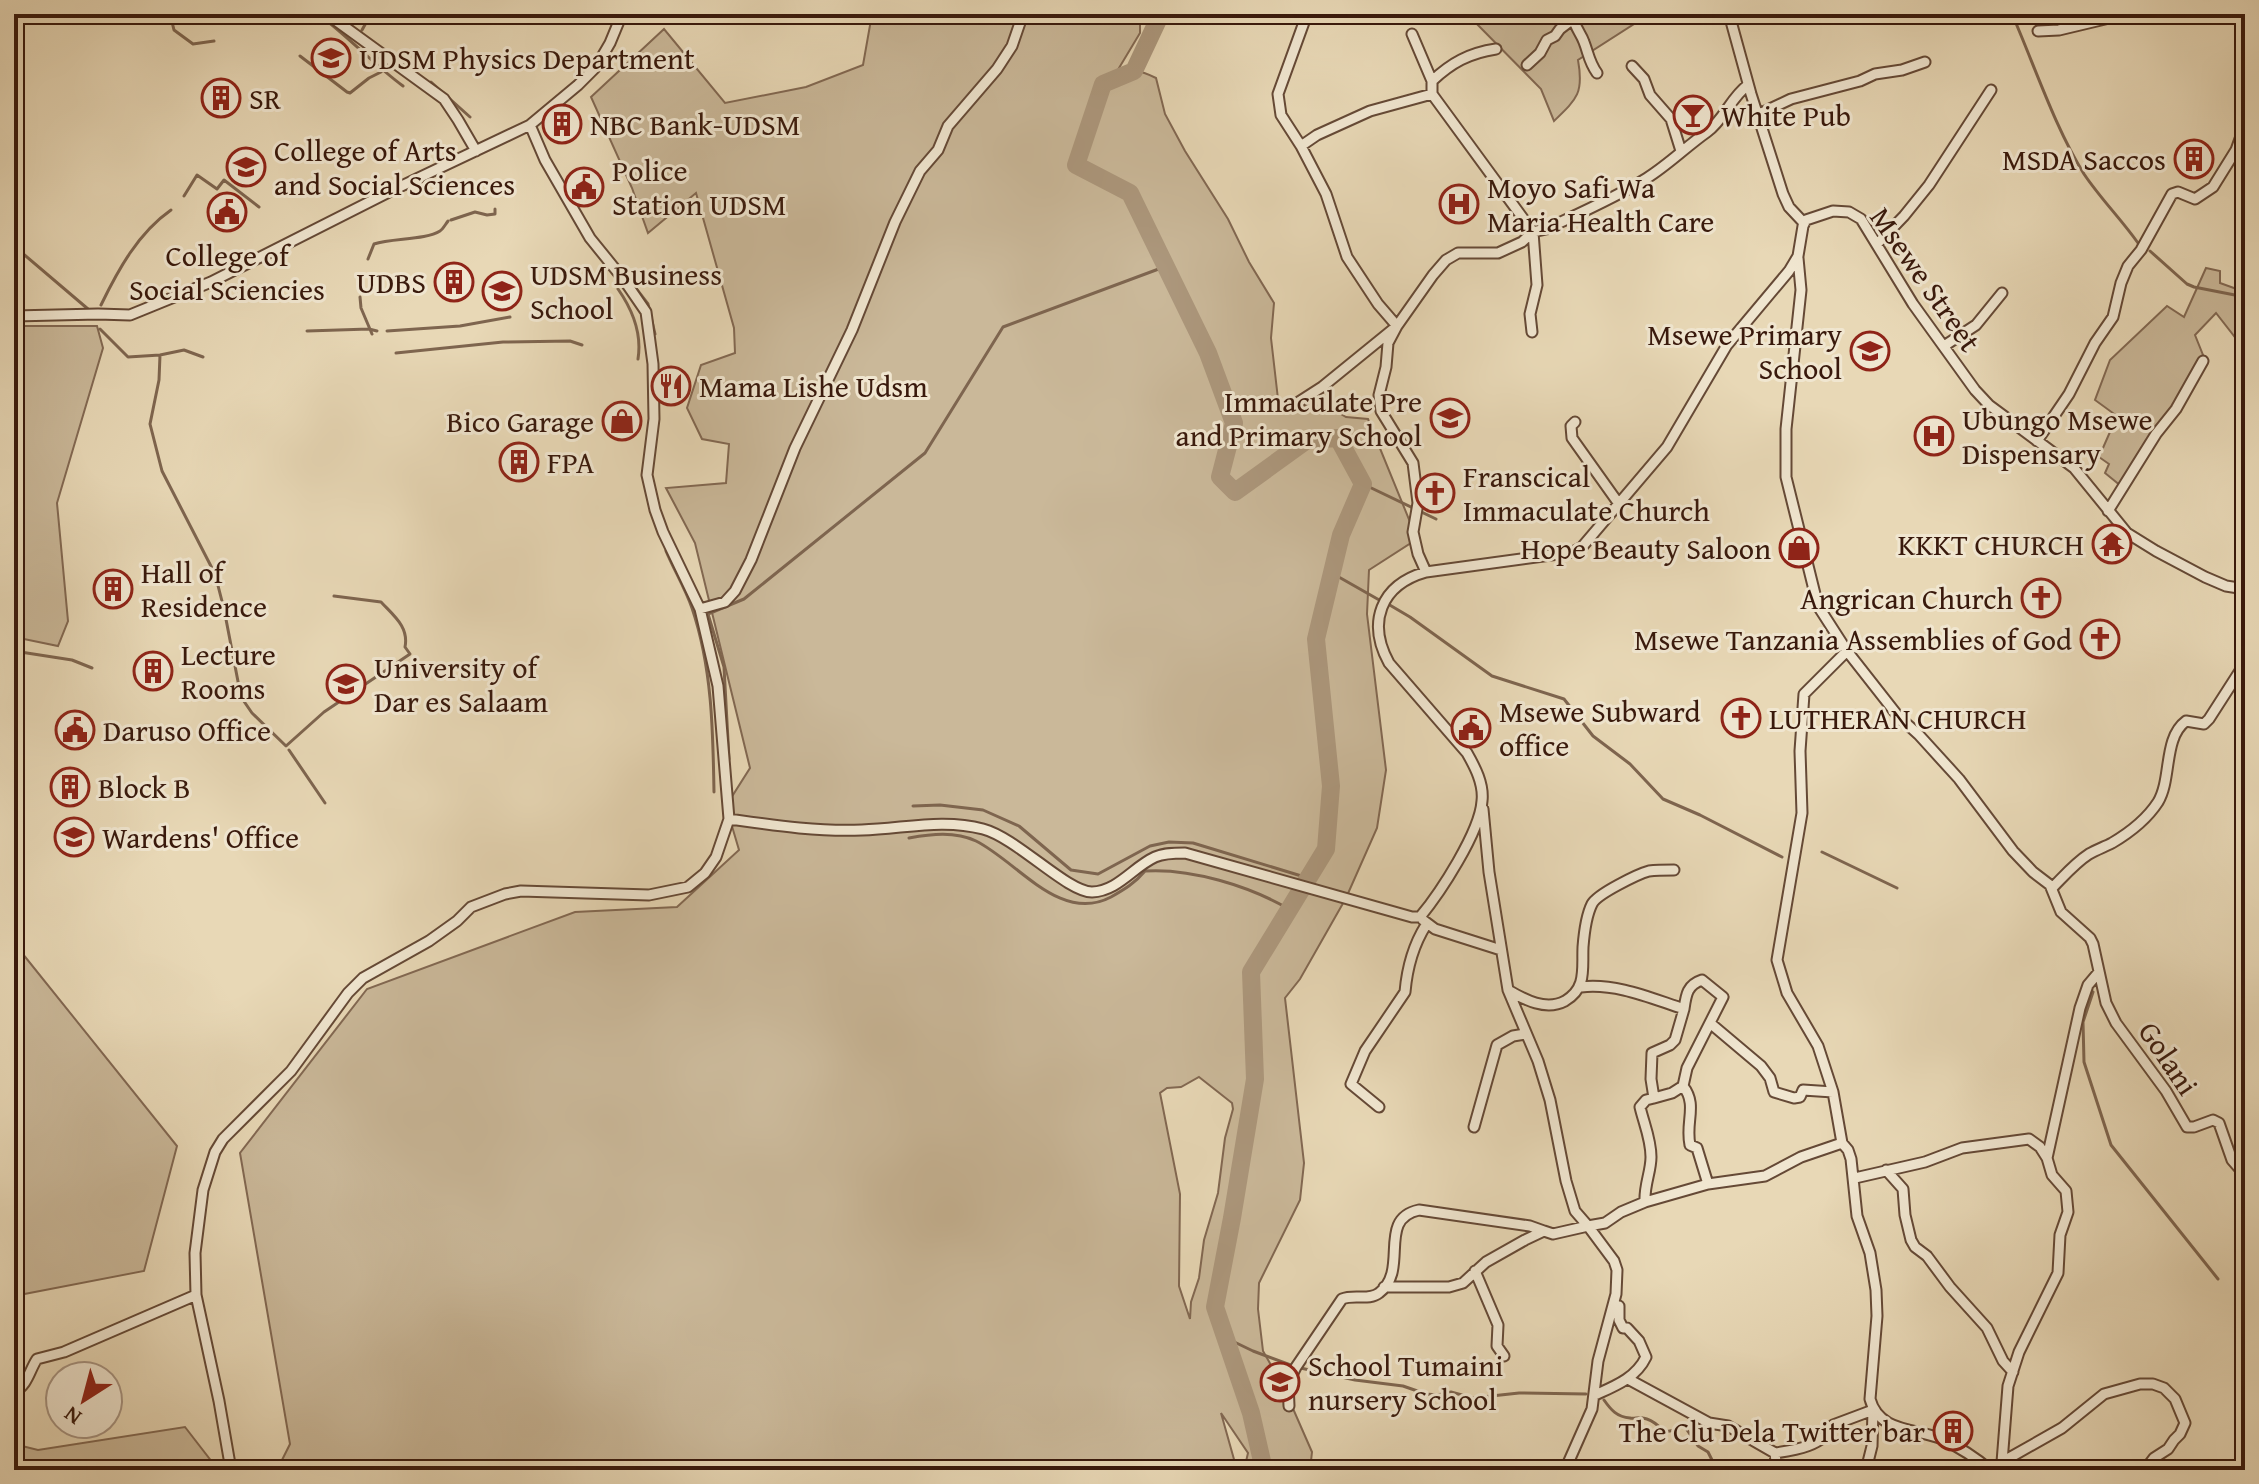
<svg xmlns="http://www.w3.org/2000/svg" width="2259" height="1484" viewBox="0 0 2259 1484" font-family="'Gentium Book Plus',serif">
<style>
.green{fill:#cab899;stroke:#826852;stroke-width:2;fill-rule:evenodd}
.lines{fill:none;stroke-linecap:round;stroke-linejoin:round}
.stream{stroke:#7e654f;stroke-width:3}
.river{stroke:#ac977c;stroke-width:18}
.minor-casing{stroke:#654936;stroke-width:13}
.minor{stroke:#f0e6d0;stroke-width:9}
.labels{text-anchor:middle;dominant-baseline:central;stroke-width:6;stroke-linejoin:round;paint-order:stroke}
.poi-label{font-size:30px;fill:#39190c;stroke:#f0e6d0;text-anchor:start}
.street-label{font-size:30px;fill:#39190c;stroke:#f0e6d0}
</style>
<rect width="100%" height="100%" fill="#e8d8b6"/>
<filter id="stains"><feTurbulence type="fractalNoise" baseFrequency=".0025" numOctaves="4"/><feColorMatrix values="0 0 0 0 .2 0 0 0 0 .09 0 0 0 0 .02 0 0 0 .5 -.17"/></filter>
<radialGradient id="worn" r=".72"><stop offset=".6" stop-color="#630" stop-opacity="0"/><stop offset="1" stop-color="#630" stop-opacity=".3"/></radialGradient>
<!-- green -->
<path class="green" d="M872 14H1140V33L1116 73C1133 69 1140 70 1156 78L1165 114 1185 151 1228 219 1249 262 1274 303 1271 338 1278 399 1293 408 1311 404 1334 410 1346 417 1368 419 1417 539 1369 570 1367 614 1386 770 1377 828 1346 898 1300 979 1285 998 1304 1163 1300 1200 1259 1283 1258 1309 1263 1351 1284 1388 1312 1452 1310 1470H1244L1248 1453 1221 1413 1237 1470H277L290 1444 240 1153 367 989 575 912 677 907 739 850 726 806 750 768 695 543 666 488 726 483 729 444 702 439 687 408 701 365 735 353 734 328 696 193 648 233 632 188 591 97 664 29 725 103 806 87 863 65ZM1199 1077 1232 1103 1233 1109 1225 1138 1218 1193 1204 1240 1199 1278 1191 1302 1190 1319 1179 1286 1180 1194 1160 1093 1167 1088 1181 1087Z
M1467 14H1647L1648 15 1578 60C1584 93 1577 99 1554 121L1541 89Z
M2206 268 2220 271V283L2245 292V350L2216 313 2195 335 2203 355 2189 384 2121 486 2105 473 2109 464 2099 457 2117 416 2095 400 2110 360 2167 306 2184 317Z
M14 326H97L103 348 57 503 68 621 58 646 14 637Z
M14 943 177 1146 144 1271 14 1296Z
M185 1427 212 1462 209 1470H14V1444L38 1450Z"/>
<g class="lines">
<!-- stream -->
<path class="stream" d="M170 14 174 30 193 44 214 41
M226 14 228 21
M318 14C348 36 373 64 403 86
M2012 14C2034 64 2055 128 2084 174 2100 198 2121 219 2138 243
M362 30 371 14
M300 56 347 92 350 93 369 78 381 72
M431 82 470 117
M184 196 197 175 217 189 224 180 259 207
M451 220 475 212 487 215 495 214V209
M14 246 88 309
M2150 251 2187 284 2194 287 2245 297
M368 259 374 244C392 238 426 240 440 231 443 229 445 225 448 221
M628 278 648 304 655 334
M618 289C632 309 642 334 638 359
M360 297 361 308 372 334
M101 305C118 270 138 233 171 210
M100 329 128 357 160 355 184 350 203 357
M307 331 369 329 377 331
M387 331 460 326 510 317
M396 353 503 342 570 341 582 345
M160 355 159 380 150 424 162 471 215 574 224 609 241 697 252 713 286 746 324 712 410 654 405 647C409 627 394 616 381 602L334 596
M1363 484 1436 519
M666 551C674 570 685 588 692 608 712 667 713 730 714 792
M1330 572 1381 601
M1388 604 1410 617 1492 676 1564 699 1593 736 1630 764 1663 799 1700 815 1782 857
M14 651 72 660 92 668
M289 750 325 803
M729 759 724 667 708 614 744 599 925 453 1003 327 1164 267
M913 806 940 805 983 810 1019 826 1071 870 1098 874 1150 846 1169 842 1193 843 1308 878
M909 838C931 834 955 831 976 841 1018 862 1060 924 1111 897 1125 889 1135 883 1145 871 1191 868 1249 886 1289 909
M1822 852 1897 888
M2093 992 2083 1022 2084 1062 2111 1145 2218 1279
M1226 1338 1253 1351 1296 1367 1355 1380 1403 1386 1426 1394 1438 1395 1451 1392 1473 1398 1519 1393 1586 1394
M1604 1400C1611 1410 1617 1417 1630 1418 1634 1419 1638 1417 1643 1418 1663 1421 1660 1442 1683 1424L1698 1446 1708 1452 1714 1464 1724 1470"/>
<!-- river -->
<path class="river" d="M1157 14 1158 20 1134 71 1103 84 1076 165 1130 193 1208 353 1234 423 1220 477 1235 492 1307 440 1338 438 1363 484 1341 535 1316 639 1331 786 1326 849 1251 972 1255 1079 1232 1218 1215 1307 1251 1413 1264 1470"/>
<!-- minor casing -->
<g class="minor-casing">
<path id="minor" d="M327 14 444 99 458 120 476 151
M1729 14 1751 94 1783 194 1789 207 1804 223
M1573 17C1575 28 1581 33 1584 42 1589 55 1589 62 1597 73
M2038 31 2059 30 2126 14
M1412 34 1432 81V94L1533 232 1537 285 1530 314 1532 332
M1527 65 1540 53 1547 40 1555 36 1560 29 1573 19
M1632 66 1644 79 1650 95 1671 119 1681 151
M1432 81C1451 63 1469 53 1496 49
M1757 115 1791 99 1860 81 1875 74 1902 70 1925 62
M1301 146 1281 115 1278 94 1307 14
M1878 243 1904 216 1929 185 1991 90
M1798 258 1801 290 1786 429V477L1818 606 1847 651 1898 716 1919 735 1959 779 2013 851 2033 872 2050 885 2061 912 2090 938 2093 944 2106 1003 2116 1023 2166 1091 2187 1127H2194L2213 1120 2219 1123 2232 1160 2245 1175
M14 316 98 314 130 315 211 282 391 191 530 125 578 85 596 67 610 43 622 14
M1944 346 1976 325 2002 293
M1294 405 1322 387 1397 326 1433 275 1446 260 1458 253H1498L1522 242 1533 232 1546 229C1580 213 1615 198 1647 178 1668 165 1687 146 1707 132 1724 120 1731 97 1748 85
M1575 422 1571 426 1572 438 1619 504
M2037 441 2069 394 2095 343 2113 317 2121 283 2128 266 2141 250 2172 194 2178 192 2195 199 2213 187 2236 150 2245 125
M2108 511 2156 434 2176 409 2203 361
M1426 572 1418 554 1413 532 1418 503 1413 463 1381 411 1379 395 1386 367 1388 343 1397 326 1378 304 1347 257 1326 194 1301 146 1317 135 1370 111 1432 94
M700 609 725 602 735 591 751 560 795 448 852 330 895 222 920 171 938 150 948 126 997 69 1012 46 1023 14
M1847 651 1804 694 1800 751 1802 813 1777 960 1787 993 1818 1046 1833 1092 1842 1143 1848 1150 1851 1159 1857 1216 1870 1253 1876 1290 1877 1316 1870 1399C1879 1433 1916 1428 1942 1439 1959 1447 1976 1458 1990 1470
M1483 809 1489 872 1508 990 1538 1061 1550 1100 1566 1181 1575 1211 1588 1226 1605 1223 1621 1212 1645 1202 1708 1184 1765 1176 1801 1157 1842 1143
M729 819C772 825 818 832 862 830 903 829 942 818 983 829 1017 838 1067 892 1092 892 1118 891 1133 867 1155 857 1164 853 1175 853 1185 853L1412 917H1420C1440 893 1480 832 1482 801 1484 784 1475 767 1467 753L1389 663C1367 623 1380 585 1426 572L1573 552 1582 547 1667 447 1727 345 1789 271 1798 256 1803 226 1806 220 1833 211 1849 212 1861 219 1913 304 1975 390 1989 405 2074 468 2127 533 2156 551 2205 577 2226 586 2245 589
M2052 888C2064 876 2075 863 2089 854 2096 850 2104 847 2112 843 2129 833 2147 819 2158 802 2172 779 2163 738 2186 721L2204 724 2209 719 2245 663
M1423 920 1435 929 1501 950
M1581 987C1617 983 1650 998 1684 1009 1686 995 1687 985 1702 980L1723 997 1687 1068 1683 1086 1672 1093 1654 1098
M1508 990C1525 1000 1546 1011 1565 1001 1587 988 1582 969 1583 947 1584 934 1586 916 1592 904 1597 894 1638 874 1649 871 1657 870 1666 870 1674 870
M1710 1023 1761 1066 1770 1078 1774 1092 1794 1098 1800 1097 1803 1090 1833 1092
M1683 1086C1698 1105 1685 1122 1690 1145L1697 1148 1708 1184
M1379 1107 1351 1084 1365 1051 1405 992C1407 969 1414 944 1426 925
M1474 1127 1497 1045 1513 1036 1525 1034
M2047 1158 2080 1008 2088 985 2099 972
M1886 1170 1903 1189 1905 1215 1911 1240 1915 1247 1927 1256 1950 1287 1987 1328 2003 1361 2013 1372
M1855 1178 1925 1162 1962 1148 2029 1139 2040 1147 2047 1158 2052 1175 2066 1191 2068 1212 2060 1235 2058 1273 2019 1352 2008 1386 2002 1462
M1645 1202C1644 1185 1651 1172 1651 1157 1651 1139 1644 1124 1640 1107L1646 1100 1654 1098 1651 1079 1652 1053 1670 1045 1675 1040 1684 1009
M1475 1271 1498 1325 1497 1346 1504 1356
M1384 1287H1449L1463 1283 1486 1262 1525 1240 1544 1231 1553 1234 1588 1226 1614 1261 1617 1270 1616 1294 1598 1361 1592 1409 1565 1470
M1628 1379 1709 1423 1728 1426 1775 1453C1796 1450 1823 1446 1833 1425L1873 1410 1872 1446 1866 1470
M14 1392C28 1385 29 1371 37 1359L64 1352 196 1295
M1595 1395C1615 1386 1636 1378 1646 1357L1639 1341 1627 1328H1623L1619 1320V1306
M1289 1406 1288 1383 1296 1367 1342 1299C1354 1294 1369 1301 1379 1293 1410 1270 1376 1219 1419 1210L1530 1226 1544 1231
M1775 1453 1777 1470
M231 1470 219 1401 196 1295 195 1253 203 1190 215 1152 223 1139 291 1071 348 993 363 978 429 941 457 921 471 907 505 894 521 891 649 895 688 887 705 873 716 857 729 819 718 686 700 609 663 532 655 510 647 475 654 419 653 364 646 312 624 280 590 238 545 160 530 125
M1994 1470 2002 1462 2062 1428 2104 1394 2140 1384H2153L2164 1388 2175 1399 2185 1423 2180 1434 2174 1440 2168 1449 2154 1458 2145 1470"/>
</g>
<!-- minor -->
<use href="#minor" class="minor"/>
</g>
<!-- icons -->
<defs>
<g id="university-ring" transform="scale(2)"><circle r="9.5" fill="#f0e6d0" stroke="#8f2418" stroke-width="1.5"/><path d="M0-5L7-2L0 1L-7-2ZM-4 1L0 2.5L4 1V4Q0 6-4 4Z" fill="#8f2418"/></g>
<g id="building-ring" transform="scale(2)"><circle r="9.5" fill="#f0e6d0" stroke="#8f2418" stroke-width="1.5"/><path d="M-4-6H4V6H1V3H-1V6H-4ZM-2.5-4.3h1.7v1.8h-1.7ZM.8-4.3h1.7v1.8H.8ZM-2.5-1h1.7V.8h-1.7ZM.8-1h1.7V.8H.8Z" fill="#8f2418"/></g>
<g id="bar-ring" transform="scale(2)"><circle r="9.5" fill="#f0e6d0" stroke="#8f2418" stroke-width="1.5"/><path d="M-6-5H6L.8 .8V4.5H3.5V6h-7V4.5H-.8V.8Z" fill="#8f2418"/></g>
<g id="civic-ring" transform="scale(2)"><circle r="9.5" fill="#f0e6d0" stroke="#8f2418" stroke-width="1.5"/><path d="M-.6-6.5H3V-4.5H.6V-3L4-1V1h2V6H-6V1h2V-1L-.6-3ZM-1.2 2.5V6h2.4V2.5Z" fill="#8f2418"/></g>
<g id="hospital-ring" transform="scale(2)"><circle r="9.5" fill="#f0e6d0" stroke="#8f2418" stroke-width="1.5"/><path d="M-5-5h3v3.5h4V-5h3V5h-3V1.5h-4V5h-3Z" fill="#8f2418"/></g>
<g id="school-ring" transform="scale(2)"><circle r="9.5" fill="#f0e6d0" stroke="#8f2418" stroke-width="1.5"/><path d="M0-5L7-2L0 1L-7-2ZM-4 1L0 2.5L4 1V4Q0 6-4 4Z" fill="#8f2418"/></g>
<g id="restaurant-ring" transform="scale(2)"><circle r="9.5" fill="#f0e6d0" stroke="#8f2418" stroke-width="1.5"/><path d="M-5-6h1v4h1v-4h1v4h1v-4h1v5L-1.5 .5V6h-2V.5L-5-1ZM5-6V6H3V1.5H1.5Q1.5-4 5-6Z" fill="#8f2418"/></g>
<g id="shop-ring" transform="scale(2)"><circle r="9.5" fill="#f0e6d0" stroke="#8f2418" stroke-width="1.5"/><path d="M-5-2.5h2.3a2.7 3.5 0 0 1 5.4 0H5L5.5 6h-11ZM-1.5-2.5h3a1.5 2.3 0 0 0-3 0Z" fill="#8f2418"/></g>
<g id="church-ring" transform="scale(2)"><circle r="9.5" fill="#f0e6d0" stroke="#8f2418" stroke-width="1.5"/><path d="M-1.2-6h2.4v3.5h3.3v2.4h-3.3V6h-2.4V-.1h-3.3v-2.4h3.3Z" fill="#8f2418"/></g>
<g id="temple-ring" transform="scale(2)"><circle r="9.5" fill="#f0e6d0" stroke="#8f2418" stroke-width="1.5"/><path d="M0-6L5-2H3V0L6.5 2.5H4V6H1.5V3h-3V6H-4V2.5H-6.5L-3 0V-2H-5Z" fill="#8f2418"/></g>
</defs>
<g fill-rule="evenodd">
<use href="#university-ring" x="331" y="58"/>
<use href="#building-ring" x="221" y="98"/>
<use href="#bar-ring" x="1693" y="115"/>
<use href="#building-ring" x="562" y="124"/>
<use href="#building-ring" x="2194" y="159"/>
<use href="#university-ring" x="246" y="167"/>
<use href="#civic-ring" x="584" y="187"/>
<use href="#hospital-ring" x="1459" y="204"/>
<use href="#civic-ring" x="227" y="212"/>
<use href="#building-ring" x="454" y="282"/>
<use href="#university-ring" x="502" y="291"/>
<use href="#school-ring" x="1870" y="351"/>
<use href="#restaurant-ring" x="671" y="386"/>
<use href="#school-ring" x="1450" y="418"/>
<use href="#shop-ring" x="622" y="421"/>
<use href="#hospital-ring" x="1934" y="436"/>
<use href="#building-ring" x="519" y="462"/>
<use href="#church-ring" x="1435" y="493"/>
<use href="#temple-ring" x="2112" y="544"/>
<use href="#shop-ring" x="1799" y="548"/>
<use href="#building-ring" x="113" y="589"/>
<use href="#church-ring" x="2041" y="598"/>
<use href="#church-ring" x="2100" y="639"/>
<use href="#building-ring" x="153" y="671"/>
<use href="#university-ring" x="346" y="684"/>
<use href="#church-ring" x="1741" y="718"/>
<use href="#civic-ring" x="1471" y="728"/>
<use href="#civic-ring" x="75" y="730"/>
<use href="#building-ring" x="70" y="787"/>
<use href="#university-ring" x="74" y="837"/>
<use href="#school-ring" x="1280" y="1382"/>
<use href="#building-ring" x="1953" y="1431"/>
</g>
<g class="labels">
<!-- poi labels -->
<g class="poi-label">
<text x="359" y="58">UDSM Physics Department</text>
<text x="249" y="98">SR</text>
<text x="1721" y="115">White Pub</text>
<text x="590" y="124">NBC Bank-UDSM</text>
<text x="274" y="150">College of Arts<tspan x="274" dy="34">and Social Sciences</tspan></text>
<text x="2166" y="159" text-anchor="end">MSDA Saccos</text>
<text x="612" y="170">Police<tspan x="612" dy="34">Station UDSM</tspan></text>
<text x="1487" y="187">Moyo Safi Wa<tspan x="1487" dy="34">Maria Health Care</tspan></text>
<text x="227" y="255" text-anchor="middle">College of<tspan x="227" dy="34">Social Sciencies</tspan></text>
<text x="530" y="274">UDSM Business<tspan x="530" dy="34">School</tspan></text>
<text x="426" y="282" text-anchor="end">UDBS</text>
<text x="1842" y="334" text-anchor="end">Msewe Primary<tspan x="1842" dy="34">School</tspan></text>
<text x="699" y="386">Mama Lishe Udsm</text>
<text x="1422" y="401" text-anchor="end">Immaculate Pre<tspan x="1422" dy="34">and Primary School</tspan></text>
<text x="1962" y="419">Ubungo Msewe<tspan x="1962" dy="34">Dispensary</tspan></text>
<text x="594" y="421" text-anchor="end">Bico Garage</text>
<text x="547" y="462">FPA</text>
<text x="1463" y="476">Franscical<tspan x="1463" dy="34">Immaculate Church</tspan></text>
<text x="2084" y="544" text-anchor="end">KKKT CHURCH</text>
<text x="1771" y="548" text-anchor="end">Hope Beauty Saloon</text>
<text x="141" y="572">Hall of<tspan x="141" dy="34">Residence</tspan></text>
<text x="2013" y="598" text-anchor="end">Angrican Church</text>
<text x="2072" y="639" text-anchor="end">Msewe Tanzania Assemblies of God</text>
<text x="181" y="654">Lecture<tspan x="181" dy="34">Rooms</tspan></text>
<text x="374" y="667">University of<tspan x="374" dy="34">Dar es Salaam</tspan></text>
<text x="1499" y="711">Msewe Subward<tspan x="1499" dy="34">office</tspan></text>
<text x="1769" y="718">LUTHERAN CHURCH</text>
<text x="103" y="730">Daruso Office</text>
<text x="98" y="787">Block B</text>
<text x="102" y="837">Wardens' Office</text>
<text x="1308" y="1365">School Tumaini<tspan x="1308" dy="34">nursery School</tspan></text>
<text x="1925" y="1431" text-anchor="end">The Clu Dela Twitter bar</text>
</g>
<!-- street labels -->
<g class="street-label">
<text transform="translate(1926 279) rotate(55)">Msewe Street</text>
<text transform="translate(2169 1058) rotate(56)">Golani</text>
</g>
</g>
<!-- margin -->
<rect width="2259" height="1484" fill="none" stroke="#e8d8b6" stroke-width="48"/>
<rect x="16" y="16" width="2227" height="1452" fill="none" stroke="#39190c" stroke-width="4"/>
<rect x="24" y="24" width="2211" height="1436" fill="none" stroke="#39190c" stroke-width="2"/>
<!-- north arrow -->
<g transform="translate(84 1400) rotate(216)"><circle r="38" fill="#f0e6d0" stroke="#a79482" stroke-width="2"/>
<path d="M0-6L14 30L0 20L-14 30Z" fill="#8f2418"/>
<text y="-12" font-size="22" font-weight="bold" text-anchor="middle" fill="#39190c">N</text>
</g>
<rect width="100%" height="100%" filter="url(#stains)"/>
<rect width="100%" height="100%" fill="url(#worn)"/>
</svg>
